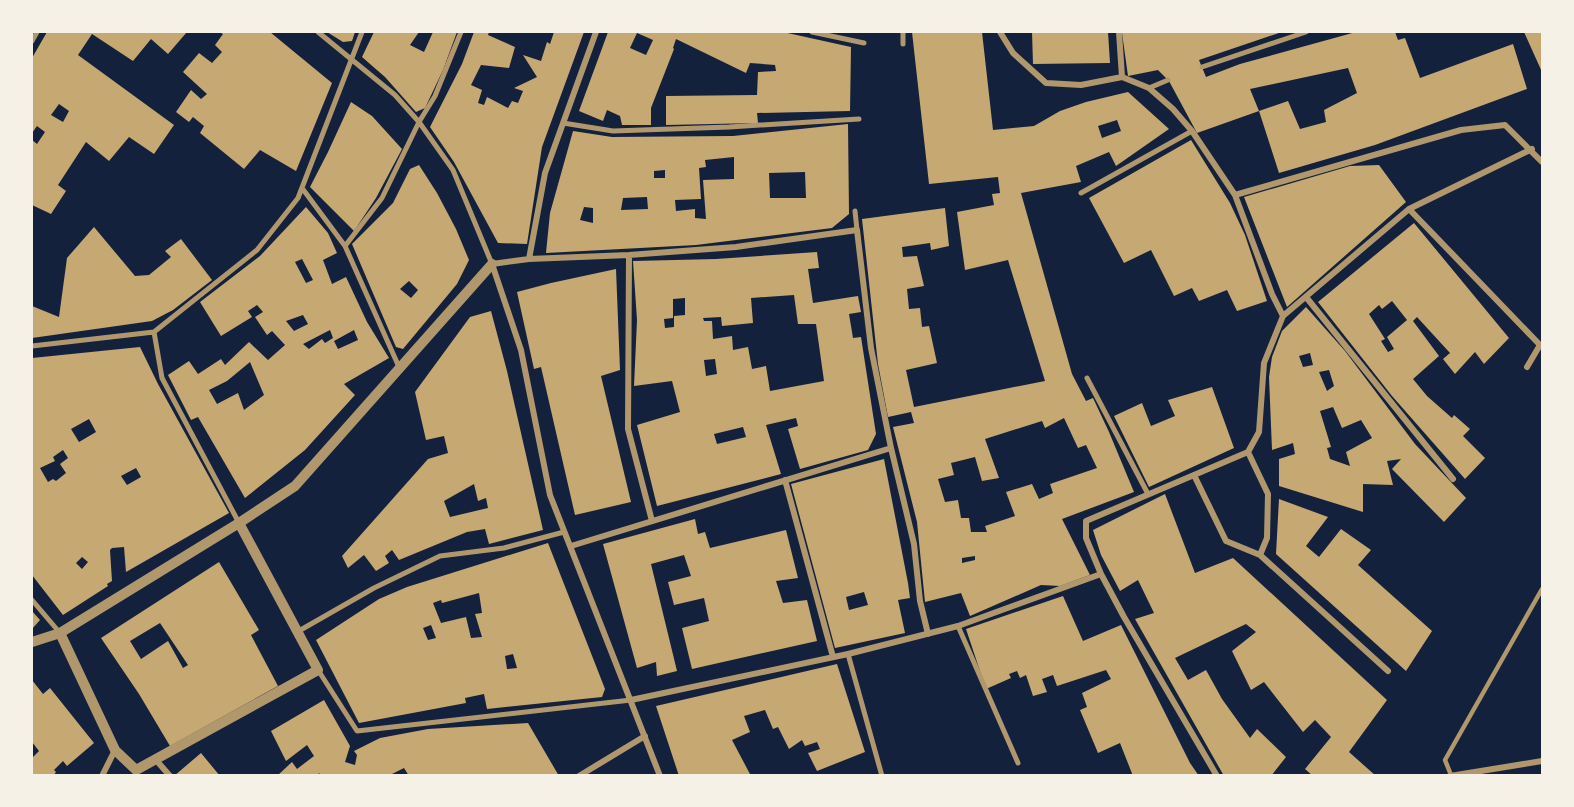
<svg xmlns="http://www.w3.org/2000/svg" width="1574" height="807" viewBox="0 0 1574 807" font-family="'PT Sans Narrow',sans-serif">
<style>
.building{fill:#c6a872;fill-rule:evenodd}
.lines{fill:none;stroke-linecap:round;stroke-linejoin:round}
.service{stroke:#b1986c;stroke-width:4.5}
.pedestrian{stroke:#b1986c;stroke-width:5}
.minor{stroke:#b1986c;stroke-width:6}
.tertiary{stroke:#b1986c;stroke-width:10}
</style>
<rect width="100%" height="100%" fill="#14213d"/>
<!-- building -->
<path class="building" d="M47 32H187L168 54 151 39 133 61 92 34 78 55 174 125 154 154 129 137 109 161 86 142 58 185 66 191 51 214 32 205V140L37 144 45 132 37 126 32 133V58ZM59 104 69 111 63 122 51 115Z
M219 32H270L332 83 296 171 260 150 244 169 200 133 204 126 193 117 189 122 176 112 191 90 201 99 207 94 183 72 199 53 212 63 222 52 215 45 223 34Z
M327 32H355L352 41 343 42Z
M374 32H419L410 45 424 52 433 32H457L443 70 425 108 416 112 385 77 362 57Z
M474 32H489L488 35 515 47 509 68 481 65 471 85 482 90 478 103 484 105 487 97 508 108 512 101 518 103 523 91 514 88 537 77 523 55 541 61 547 42 550 44 554 32H584L542 147 527 244 498 243 454 162 430 127 462 64Z
M608 32H783L851 47 850 111 757 113 758 123 666 125V96L757 95 758 72 776 71 775 65 750 63 746 73 676 39 673 48 674 49 651 108V125H622L620 116 607 110 603 121 579 111ZM637 33 653 40 646 55 630 48Z
M912 32H982L993 130 1034 126 1060 111 1086 102 1128 92 1169 129 1116 166 1109 152 1076 166 1081 182 1021 193 1072 374 1086 401 1093 398 1109 432 1134 492 1062 519 1090 575 1060 586 1041 585 970 616 961 593 925 602 917 522 893 427 914 423 911 412 888 417 878 364 862 219 945 208 949 246 931 250 930 243 902 247 903 257 917 256 924 286 907 289 909 309 920 308 922 327 929 326 937 363 906 370 914 407 1045 381 1008 260 965 270 957 212 994 205 992 194 1000 193 998 177 929 184ZM1117 120 1121 131 1102 138 1098 126ZM1064 418 1078 448 1086 445 1097 468 1050 484 1053 493 1039 499 1032 484 1006 492 1015 516 985 526 987 532H971L969 518H961L958 500 945 502 938 479 954 475 951 463 975 457 982 481 999 478 985 439 1042 421 1045 428ZM975 556V560L962 563V558Z
M1032 32H1108L1110 63 1033 64Z
M1125 32H1282L1199 60 1206 77 1240 64 1356 32H1395L1398 40 1405 38 1420 78 1513 44 1527 89 1375 145 1279 173 1259 111 1288 101 1300 129 1326 122 1324 110 1357 93 1348 68 1250 89 1259 111 1197 133 1169 81 1158 70 1128 76 1122 33Z
M1524 32H1542V72Z
M351 102 372 116 402 149 376 198 354 231 310 187 328 152Z
M848 124 849 214 832 228 696 245 546 253 550 213 573 131 612 137 733 136ZM734 157V179L703 180 706 219 695 218V209L676 211 675 200 701 199 699 168 706 167 705 160ZM665 170V178H654V171ZM805 172 806 198H770L769 173ZM647 197 648 209 621 210 623 198ZM584 207 593 208V223L580 220Z
M1191 140 1230 203 1245 235 1267 301 1237 311 1227 290 1199 301 1192 288 1174 296 1151 250 1124 263 1089 198Z
M419 165 437 193 456 229 469 260 457 284 403 349 396 347 352 244 393 203 410 169ZM409 281 418 290 411 298 400 289Z
M1379 165 1406 202 1287 307 1244 197 1350 166Z
M306 207 328 233 337 253 323 260 332 284 346 277 367 322 389 358 344 384 355 395 305 450 245 498 198 417 191 420 168 375 189 361 198 374 221 359 225 365 249 342 268 360 285 345 272 331 267 335 255 317 263 312 257 305 248 311 252 317 221 336 200 302 260 256ZM302 259 313 280 306 283 295 262ZM303 315 308 324 294 331 286 321ZM330 330 333 338 325 343 322 339 309 349 303 344ZM354 330 358 340 338 349 334 341ZM250 362 264 395 244 410 238 393 217 404 209 390 227 381Z
M1414 223 1509 338 1484 364 1475 352 1455 374 1443 359 1450 353 1417 317 1413 321 1439 356 1413 379 1427 396 1452 418 1454 415 1470 429 1463 436 1485 458 1465 479 1392 396 1318 302ZM1392 301 1407 320 1387 337 1394 349 1388 352 1381 341 1385 339 1369 314 1379 305 1382 309Z
M94 227 135 276 149 275 171 257 165 251 181 239 212 280 173 310 152 321 32 338V306L59 317 67 258Z
M817 252 819 268 808 269 813 303 858 296 861 312 849 314 853 338 861 337 876 434 868 450 800 469 788 429 798 426 796 418 766 425 781 474 657 506 637 425 680 412 672 381 634 386 637 320 633 261 716 259ZM794 295 798 324H816L824 381 770 391 766 366 752 369 748 347 733 350 732 336 713 339 712 321H704L703 318 721 317 722 326 753 323 751 298ZM685 298V315L674 316V327L665 328 664 319 673 318V299ZM715 359 717 374 706 376 704 360ZM743 427 746 437 717 444 714 434Z
M616 269 620 370 601 376 631 502 575 515 541 367 534 369 517 292 551 283Z
M1306 307 1345 351 1415 444 1466 498 1444 522 1392 469 1401 459 1387 461 1393 485 1363 484V512L1279 486V459L1295 454 1293 443 1272 450 1269 377 1272 357 1282 331ZM1310 353 1313 365 1303 367 1299 356ZM1329 370 1334 386 1327 391 1319 372ZM1333 407 1342 428 1361 420 1372 438 1346 452 1350 466 1330 459 1327 448 1331 447 1320 411Z
M491 311 507 371 543 530 489 544 485 529 467 532 399 560 392 550 385 556 389 563 376 571 364 555 348 568 342 556 428 459 448 453 444 436 426 440 415 392 470 317ZM474 484 478 501 486 498 488 508 450 517 444 501Z
M140 347 158 384 229 513 126 572 124 547 112 548 110 550 112 581 107 584 108 586 63 615 32 575V424L33 423 32 420V358ZM89 419 96 432 79 442 71 429ZM63 450 68 458 60 464 66 473 56 481 53 479 48 482 40 468 55 461 53 457ZM136 468 141 477 127 485 121 476ZM82 557 88 562 82 569 76 563Z
M1212 387 1234 448 1149 487 1114 416 1142 403 1151 426 1175 416 1168 400Z
M884 459 908 583 910 598 898 600 905 633 835 648 791 484ZM864 592 868 605 849 610 846 597Z
M1165 494 1195 573 1233 558 1387 700 1349 752 1376 776H1313L1305 769 1331 737 1315 720 1303 732 1264 682 1251 690 1232 651 1256 632 1246 624 1175 658 1188 680 1206 670 1222 699 1250 738 1257 729 1286 757 1271 776H1224L1135 619 1154 613 1138 580 1120 591 1101 555 1093 530Z
M1279 499 1328 517 1306 546 1319 557 1341 529 1371 550 1358 565 1432 631 1406 671 1276 554Z
M695 519 698 534 705 532 710 548 786 530 798 578 776 581 783 603 807 600 817 641 692 669 682 628 709 621 704 598 674 605 668 582 691 576 684 555 651 564 677 671 657 676 656 662 637 668 603 544Z
M548 543 605 689 602 697 487 709 484 694 465 698 466 703 359 723 316 640 379 599 407 587ZM479 593 482 613 475 614 482 637 471 638 466 617 441 623 433 603 441 600 442 603ZM431 625 436 638 428 640 423 628ZM513 654 517 668 507 669 505 656Z
M219 562 259 630 251 635 278 686 170 746 139 694 101 638ZM160 623 188 665 183 668 168 641 141 659 130 641Z
M1063 596 1083 641 1121 625 1190 763 1199 776H1133L1120 743 1098 753 1080 710 1087 707 1082 693 1111 679 1106 670 1057 686 1053 675 1042 679 1047 692 1033 696 1026 675 1020 678 1017 671 1009 674 1011 678 986 689 966 629Z
M32 611 40 620 32 629Z
M837 664 865 752 817 771 808 753 820 749 817 742 805 746 802 740 789 749 778 727 773 729 765 710 744 716 750 732 732 740 751 776H679L656 706Z
M32 680 43 694 50 688 94 743 67 766 63 761 54 770 56 772 53 776H32V758L39 751 32 742Z
M324 700 350 746 345 762 355 765 357 755 354 751 380 738 428 729 528 723 559 776H409L404 768 392 774 393 776H321L319 773 317 776H277L292 762 297 769 314 756 307 745 286 761 271 731Z
M201 753 220 776H174Z"/>
<g class="lines">
<!-- service -->
<path class="service" d="M1451 775 1445 760 1542 589"/>
<!-- pedestrian -->
<path class="pedestrian" d="M318 32 395 95 419 122 453 170 492 264
M812 32 864 43
M903 32V44
M32 41 37 32
M1202 67 1306 32
M1149 88 1168 80
M563 123 613 131 729 127 859 119
M302 188 345 246 399 367
M1081 193 1192 131
M855 211 857 230
M345 246 382 198 419 122 435 96 461 32
M32 346 154 332
M1087 378 1148 494
M239 523 162 378 154 332 257 250 298 198 362 32
M32 600 60 633
M958 626 1018 763
M297 632 374 588 440 556 504 548 564 532
M848 654 882 776
M318 670 357 731 631 700"/>
<!-- minor -->
<path class="minor" d="M596 32 545 173 529 259 492 264 521 350 550 495 660 776
M1000 32 1013 53 1046 83 1081 85 1122 77 1149 88 1173 109 1192 131 1235 195 1272 294 1283 316
M1119 32 1122 77
M1235 195 1461 130 1505 125 1542 162
M1409 209 1540 345 1527 367
M629 255 628 429 652 521
M529 259 629 255 736 247 857 230 871 348 891 448 914 544 920 601 928 634
M1306 297 1453 479
M1194 475 1226 541 1260 555 1267 538 1268 494 1248 452
M785 480 833 657
M571 546 891 448
M1260 555 1388 671
M631 700 848 654 958 626 1101 574
M156 760 170 776
M102 776 115 750
M579 776 645 736
M1217 776 1124 617 1101 574 1086 538V521L1248 452 1259 432 1264 363 1283 316 1409 209 1532 149
M1450 776 1542 761"/>
<!-- tertiary -->
<path class="tertiary" d="M60 633 115 750 136 770
M32 642 60 633 239 523 295 486 492 264
M136 770 318 670 239 523"/>
</g>
<!-- border -->
<rect width="1574" height="807" fill="none" stroke="#f6f1e7" stroke-width="66"/>
</svg>
